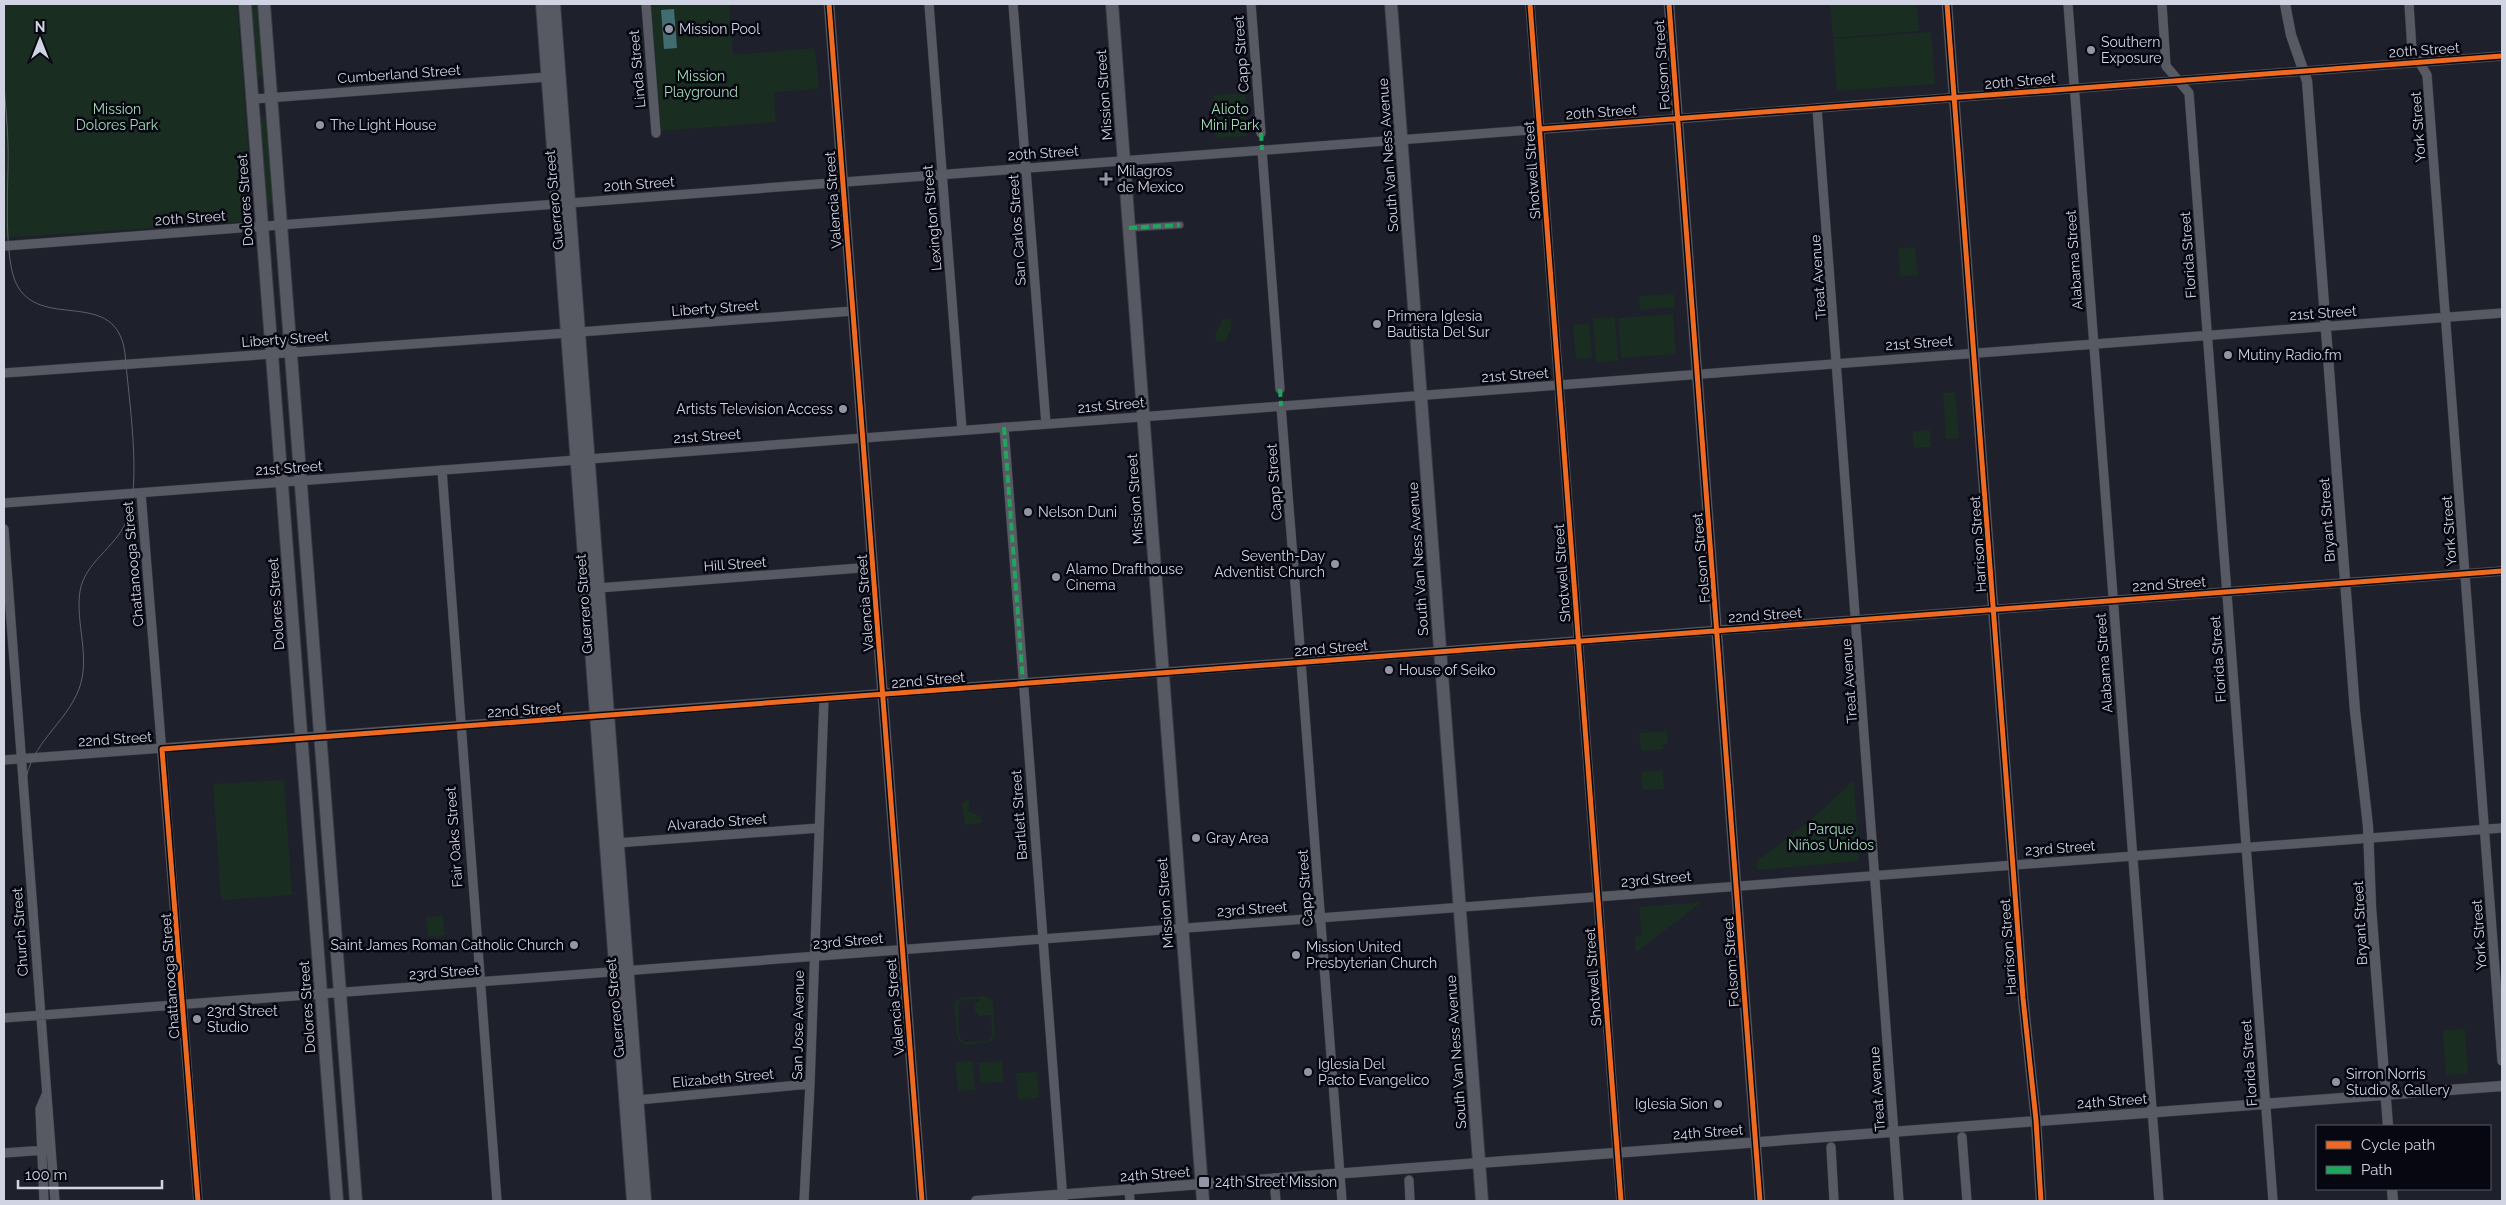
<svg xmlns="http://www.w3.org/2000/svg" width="2506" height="1205" viewBox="0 0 2506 1205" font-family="Raleway,sans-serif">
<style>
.green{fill:#1a2d21;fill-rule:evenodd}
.water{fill:#416c71}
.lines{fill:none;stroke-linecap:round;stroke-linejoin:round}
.pedestrian-casing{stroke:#3a3b45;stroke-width:8}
.minor-casing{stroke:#3a3b45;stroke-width:10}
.tertiary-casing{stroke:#3a3b45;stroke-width:11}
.secondary-casing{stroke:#3a3b45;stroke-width:14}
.pedestrian{stroke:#585a63;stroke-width:6}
.minor{stroke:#585a63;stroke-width:9}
.tertiary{stroke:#585a63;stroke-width:10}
.secondary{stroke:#585a63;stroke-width:12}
.tram{stroke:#5e6068;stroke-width:1}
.quiet{stroke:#20a55d;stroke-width:4;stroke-dasharray:8 4;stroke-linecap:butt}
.cycleway-casing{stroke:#060710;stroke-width:8}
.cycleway{stroke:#ed6a23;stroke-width:5}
.poi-dot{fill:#9295a3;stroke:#060710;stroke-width:2}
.labels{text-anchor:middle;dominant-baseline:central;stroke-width:5;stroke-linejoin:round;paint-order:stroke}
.poi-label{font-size:14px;fill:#d1d4e3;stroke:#060710;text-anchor:start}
.street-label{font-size:14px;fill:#d1d4e3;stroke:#060710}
.park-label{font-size:14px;fill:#a2dbb4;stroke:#060710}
</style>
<rect width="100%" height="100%" fill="#1e202b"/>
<!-- green -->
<path class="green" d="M4 4H237L254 221 4 238Z
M249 4H258L263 73 260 78 256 77Z
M650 4H729L733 55 815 48 819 89 774 92 776 122 661 131Z
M1830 4H1917L1919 31 1833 38Z
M1931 32 1935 84 1837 91 1833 39Z
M1245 93 1247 136 1215 138 1213 95Z
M262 115 267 119 273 201 268 206 266 205 258 117Z
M1915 247 1918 275 1900 276 1898 248Z
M1674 294 1675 307 1640 310 1639 296Z
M1673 314 1676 354 1621 358 1618 318Z
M1615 317 1618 361 1596 362 1593 318Z
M1223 319H1230L1232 326 1226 340 1220 342 1216 340 1215 335Z
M1589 324 1592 358 1576 359 1573 325Z
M1955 392 1959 438 1946 439 1943 393Z
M1930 430 1931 447 1914 448 1912 431Z
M1667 731 1668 744H1663L1664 749 1641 751 1639 733Z
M1663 770 1664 789 1642 790 1641 772Z
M284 780 292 895 221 900 213 784Z
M1854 780 1859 861 1757 870 1756 862 1818 814Z
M966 799 970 802 968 811 980 816 982 823 965 825 962 803 966 802Z
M1702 902 1636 952 1635 937 1642 936 1639 907Z
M443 916 445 935 428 937 426 917Z
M963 997 985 996 993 1001 995 1035 991 1042 966 1045 958 1040 954 1006 957 1000ZM981 999 975 1004V1011L978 1016 991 1015 992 1036 987 1041 964 1042 959 1036 958 1004 963 1000Z
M2465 1029 2468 1074 2446 1075 2443 1030Z
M973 1061 975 1090 958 1091 955 1062Z
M1002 1061 1004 1082 980 1083 979 1063Z
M1037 1072 1039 1098 1018 1099 1016 1073Z"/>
<!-- water -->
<path class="water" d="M674 9 677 48 664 49 661 10Z"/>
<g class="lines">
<!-- pedestrian casing -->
<g class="pedestrian-casing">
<path id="pedestrian" d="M1129 228 1180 225"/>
</g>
<!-- minor casing -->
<g class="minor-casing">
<path id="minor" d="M646 4 656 133
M929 4 962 430
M1013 4 1046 424
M1251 4 1261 133
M1530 4 1621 1201
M2068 4 2159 1201
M2162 4 2166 66 2189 93 2273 1201
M2409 4 2412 50 2427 75 2502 1061
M253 99 548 77
M1817 108 1899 1201
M1262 150 1280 389
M4 246 2502 56
M580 332 853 311
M4 373 568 333
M1281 406 1300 647
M1004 427 1063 1201
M589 459 2502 313
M442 470 497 1201
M141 493 198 1201
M4 503 577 460
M4 529 55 1201
M598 588 873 567
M1301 662 1342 1201
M4 760 2502 571
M617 843 819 828
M4 1018 2502 828
M638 1100 810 1084
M1962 1137 1967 1201
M1831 1147 1834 1201
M4 1153 46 1150
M1409 1180 1410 1201
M1129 1189 1130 1201
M1275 1191 1276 1201
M44 1201 40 1109 46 1095
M804 1201 810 1084 824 699"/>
</g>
<!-- tertiary casing -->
<g class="tertiary-casing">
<path id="tertiary" d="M829 4 922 1201
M1669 4 1760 1201
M1947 4 2023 998 2036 1120 2041 1201
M2285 4 2291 35 2307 81 2355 711 2368 826 2371 907 2388 1126
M2392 1189 2393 1201
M976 1201 2502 1086"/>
</g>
<!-- secondary casing -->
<g class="secondary-casing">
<path id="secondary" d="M245 4 337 1201
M264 4 356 1201
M542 4 633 1201
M554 4 645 1201
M1112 4 1203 1201
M1391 4 1482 1201"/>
</g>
<!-- pedestrian -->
<use href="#pedestrian" class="pedestrian"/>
<!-- minor -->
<use href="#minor" class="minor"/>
<!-- tertiary -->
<use href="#tertiary" class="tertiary"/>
<!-- secondary -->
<use href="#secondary" class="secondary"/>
<!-- tram -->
<path class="tram" d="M4 83C5 104 8 126 8 147 9 180 2 261 18 287 44 330 116 287 125 353 128 395 143 486 126 522 115 548 85 562 80 591 75 623 91 657 79 689 65 725 31 742 25 784L57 1201"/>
<!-- quiet -->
<path class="quiet" d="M1261 133 1262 150
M1129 228 1180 225
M1280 389 1281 406
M1004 427 1023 683
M1300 647 1301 662"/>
<!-- cycleway casing -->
<g class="cycleway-casing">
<path id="cycleway" d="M829 4 922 1201
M1530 4 1621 1201
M1669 4 1760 1201
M1947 4 2023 998 2036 1120 2041 1201
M1540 129 2502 56
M198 1201 162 749 2502 571"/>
</g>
<!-- cycleway -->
<use href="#cycleway" class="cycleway"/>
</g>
<!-- markers -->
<g class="poi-dot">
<circle cx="669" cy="29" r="5"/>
<circle cx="2091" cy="50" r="5"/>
<circle cx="320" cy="125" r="5"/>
<path d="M1103.5 171.5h5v5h5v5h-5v5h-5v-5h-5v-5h5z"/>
<circle cx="1377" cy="324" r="5"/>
<circle cx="2228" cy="355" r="5"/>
<circle cx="843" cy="409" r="5"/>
<circle cx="1028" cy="512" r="5"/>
<circle cx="1335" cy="564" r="5"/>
<circle cx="1056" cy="577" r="5"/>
<circle cx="1389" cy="670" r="5"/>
<circle cx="1196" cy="838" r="5"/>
<circle cx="574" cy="945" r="5"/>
<circle cx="1296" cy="955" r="5"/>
<circle cx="197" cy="1019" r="5"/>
<circle cx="1308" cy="1072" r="5"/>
<circle cx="2336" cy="1082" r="5"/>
<circle cx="1718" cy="1104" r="5"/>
<rect x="1198" y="1176" width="12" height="12" rx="2.5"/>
</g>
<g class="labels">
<!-- poi labels -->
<g class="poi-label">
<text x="679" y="29">Mission Pool</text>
<text x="2101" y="42">Southern<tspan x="2101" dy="16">Exposure</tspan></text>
<text x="330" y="125">The Light House</text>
<text x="1117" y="171">Milagros<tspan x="1117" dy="16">de Mexico</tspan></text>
<text x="1387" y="316">Primera Iglesia<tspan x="1387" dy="16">Bautista Del Sur</tspan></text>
<text x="2238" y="355">Mutiny Radio.fm</text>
<text x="833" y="409" text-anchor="end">Artists Television Access</text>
<text x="1038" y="512">Nelson Duni</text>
<text x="1325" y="556" text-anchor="end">Seventh-Day<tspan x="1325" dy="16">Adventist Church</tspan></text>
<text x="1066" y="569">Alamo Drafthouse<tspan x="1066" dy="16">Cinema</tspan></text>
<text x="1399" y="670">House of Seiko</text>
<text x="1206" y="838">Gray Area</text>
<text x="564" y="945" text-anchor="end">Saint James Roman Catholic Church</text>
<text x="1306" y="947">Mission United<tspan x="1306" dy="16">Presbyterian Church</tspan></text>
<text x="207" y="1011">23rd Street<tspan x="207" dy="16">Studio</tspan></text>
<text x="1318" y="1064">Iglesia Del<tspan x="1318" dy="16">Pacto Evangelico</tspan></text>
<text x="2346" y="1074">Sirron Norris<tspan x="2346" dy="16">Studio &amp; Gallery</tspan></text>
<text x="1708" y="1104" text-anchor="end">Iglesia Sion</text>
<text x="1215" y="1182">24th Street Mission</text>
</g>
<!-- street labels -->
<g class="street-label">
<text transform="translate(2424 50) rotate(-4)">20th Street</text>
<text transform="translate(1241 54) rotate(-94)">Capp Street</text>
<text transform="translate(1662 65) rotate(-94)">Folsom Street</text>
<text transform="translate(637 69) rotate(-95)">Linda Street</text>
<text transform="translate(399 74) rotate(-4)">Cumberland Street</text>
<text transform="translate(2020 81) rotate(-5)">20th Street</text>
<text transform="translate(1104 95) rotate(-94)">Mission Street</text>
<text transform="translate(1601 112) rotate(-4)">20th Street</text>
<text transform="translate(2418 127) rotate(-94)">York Street</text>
<text transform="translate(1043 153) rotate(-4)">20th Street</text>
<text transform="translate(1388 155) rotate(-94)">South Van Ness Avenue</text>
<text transform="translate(1532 170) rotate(-94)">Shotwell Street</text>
<text transform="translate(639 184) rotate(-4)">20th Street</text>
<text transform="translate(245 200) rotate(-94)">Dolores Street</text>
<text transform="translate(554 200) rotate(-95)">Guerrero Street</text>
<text transform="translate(833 200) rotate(-94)">Valencia Street</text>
<text transform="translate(190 218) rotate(-4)">20th Street</text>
<text transform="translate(932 218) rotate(-95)">Lexington Street</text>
<text transform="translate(1017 230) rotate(-94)">San Carlos Street</text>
<text transform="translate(2188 255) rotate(-94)">Florida Street</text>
<text transform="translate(2074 260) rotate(-94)">Alabama Street</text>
<text transform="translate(1818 277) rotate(-94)">Treat Avenue</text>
<text transform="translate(715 308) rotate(-4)">Liberty Street</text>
<text transform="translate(2323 313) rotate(-4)">21st Street</text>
<text transform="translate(285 339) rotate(-4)">Liberty Street</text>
<text transform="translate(1919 343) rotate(-4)">21st Street</text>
<text transform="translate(1515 375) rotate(-4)">21st Street</text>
<text transform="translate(1111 405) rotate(-5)">21st Street</text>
<text transform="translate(707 436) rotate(-4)">21st Street</text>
<text transform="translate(289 468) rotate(-4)">21st Street</text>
<text transform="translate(1274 482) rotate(-94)">Capp Street</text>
<text transform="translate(1135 499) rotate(-94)">Mission Street</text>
<text transform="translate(2327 520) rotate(-94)">Bryant Street</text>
<text transform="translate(2449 531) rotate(-94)">York Street</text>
<text transform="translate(1978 544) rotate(-94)">Harrison Street</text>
<text transform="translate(1701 558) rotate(-95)">Folsom Street</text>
<text transform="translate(1418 559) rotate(-94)">South Van Ness Avenue</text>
<text transform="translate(133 564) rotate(-95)">Chattanooga Street</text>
<text transform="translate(735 564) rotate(-4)">Hill Street</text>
<text transform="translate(1562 573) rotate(-94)">Shotwell Street</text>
<text transform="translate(2169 584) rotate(-4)">22nd Street</text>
<text transform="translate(865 603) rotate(-94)">Valencia Street</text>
<text transform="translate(276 604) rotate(-94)">Dolores Street</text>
<text transform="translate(584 604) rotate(-94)">Guerrero Street</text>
<text transform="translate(1765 615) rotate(-4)">22nd Street</text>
<text transform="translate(1331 648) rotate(-5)">22nd Street</text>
<text transform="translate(2218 659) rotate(-94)">Florida Street</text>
<text transform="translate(2104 663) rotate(-94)">Alabama Street</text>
<text transform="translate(928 680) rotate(-5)">22nd Street</text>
<text transform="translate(1849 681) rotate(-94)">Treat Avenue</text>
<text transform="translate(524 710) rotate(-4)">22nd Street</text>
<text transform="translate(115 739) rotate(-4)">22nd Street</text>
<text transform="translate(1019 815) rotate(-94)">Bartlett Street</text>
<text transform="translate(717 822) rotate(-4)">Alvarado Street</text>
<text transform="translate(454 837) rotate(-94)">Fair Oaks Street</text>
<text transform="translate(2060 848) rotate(-4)">23rd Street</text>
<text transform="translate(1656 879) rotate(-5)">23rd Street</text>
<text transform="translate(1305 888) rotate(-94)">Capp Street</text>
<text transform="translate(1165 903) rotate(-94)">Mission Street</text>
<text transform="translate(1252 909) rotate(-4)">23rd Street</text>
<text transform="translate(2360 923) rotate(-93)">Bryant Street</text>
<text transform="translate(20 932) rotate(-94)">Church Street</text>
<text transform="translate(2479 935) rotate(-94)">York Street</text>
<text transform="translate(848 941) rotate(-5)">23rd Street</text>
<text transform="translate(2008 947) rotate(-94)">Harrison Street</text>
<text transform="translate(1731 962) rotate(-94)">Folsom Street</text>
<text transform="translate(444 972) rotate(-4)">23rd Street</text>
<text transform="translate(170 976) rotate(-94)">Chattanooga Street</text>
<text transform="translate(1593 977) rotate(-94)">Shotwell Street</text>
<text transform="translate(307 1007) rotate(-94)">Dolores Street</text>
<text transform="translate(895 1007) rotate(-95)">Valencia Street</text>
<text transform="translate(615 1008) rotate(-95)">Guerrero Street</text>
<text transform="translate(798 1025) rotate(-89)">San Jose Avenue</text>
<text transform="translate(1456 1052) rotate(-94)">South Van Ness Avenue</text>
<text transform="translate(2249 1063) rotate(-94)">Florida Street</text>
<text transform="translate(723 1078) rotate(-5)">Elizabeth Street</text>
<text transform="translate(1877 1089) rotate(-94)">Treat Avenue</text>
<text transform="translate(2112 1101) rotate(-4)">24th Street</text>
<text transform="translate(1708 1132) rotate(-4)">24th Street</text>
<text transform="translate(1155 1174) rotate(-4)">24th Street</text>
</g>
<!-- park labels -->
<g class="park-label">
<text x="701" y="76">Mission<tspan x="701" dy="16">Playground</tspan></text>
<text x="117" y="109">Mission<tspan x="117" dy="16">Dolores Park</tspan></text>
<text x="1230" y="109">Alioto<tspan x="1230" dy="16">Mini Park</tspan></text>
<text x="1831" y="829">Parque<tspan x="1831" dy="16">Niños Unidos</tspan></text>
</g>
</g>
<!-- border -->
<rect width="2506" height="1205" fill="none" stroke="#d1d4e3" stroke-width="10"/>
<!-- legend -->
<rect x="2316" y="1125" width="175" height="65" fill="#060710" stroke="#575964"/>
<rect x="2326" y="1141" width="25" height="8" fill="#ed6a23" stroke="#575964"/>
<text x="2361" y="1150" font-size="15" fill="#d1d4e3">Cycle path</text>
<rect x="2326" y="1166" width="25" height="8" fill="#20a55d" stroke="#575964"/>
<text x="2361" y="1175" font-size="15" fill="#d1d4e3">Path</text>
<!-- north arrow -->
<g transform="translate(40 40)" stroke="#060710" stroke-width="4" paint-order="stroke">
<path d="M0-4L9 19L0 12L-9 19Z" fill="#d1d4e3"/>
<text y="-8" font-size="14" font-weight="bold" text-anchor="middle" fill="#d1d4e3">N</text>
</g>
<!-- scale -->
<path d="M18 1180v8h144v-8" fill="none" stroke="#d1d4e3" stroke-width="2.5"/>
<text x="25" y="1180" font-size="15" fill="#d1d4e3" stroke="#060710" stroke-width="4" paint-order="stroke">100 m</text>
</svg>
